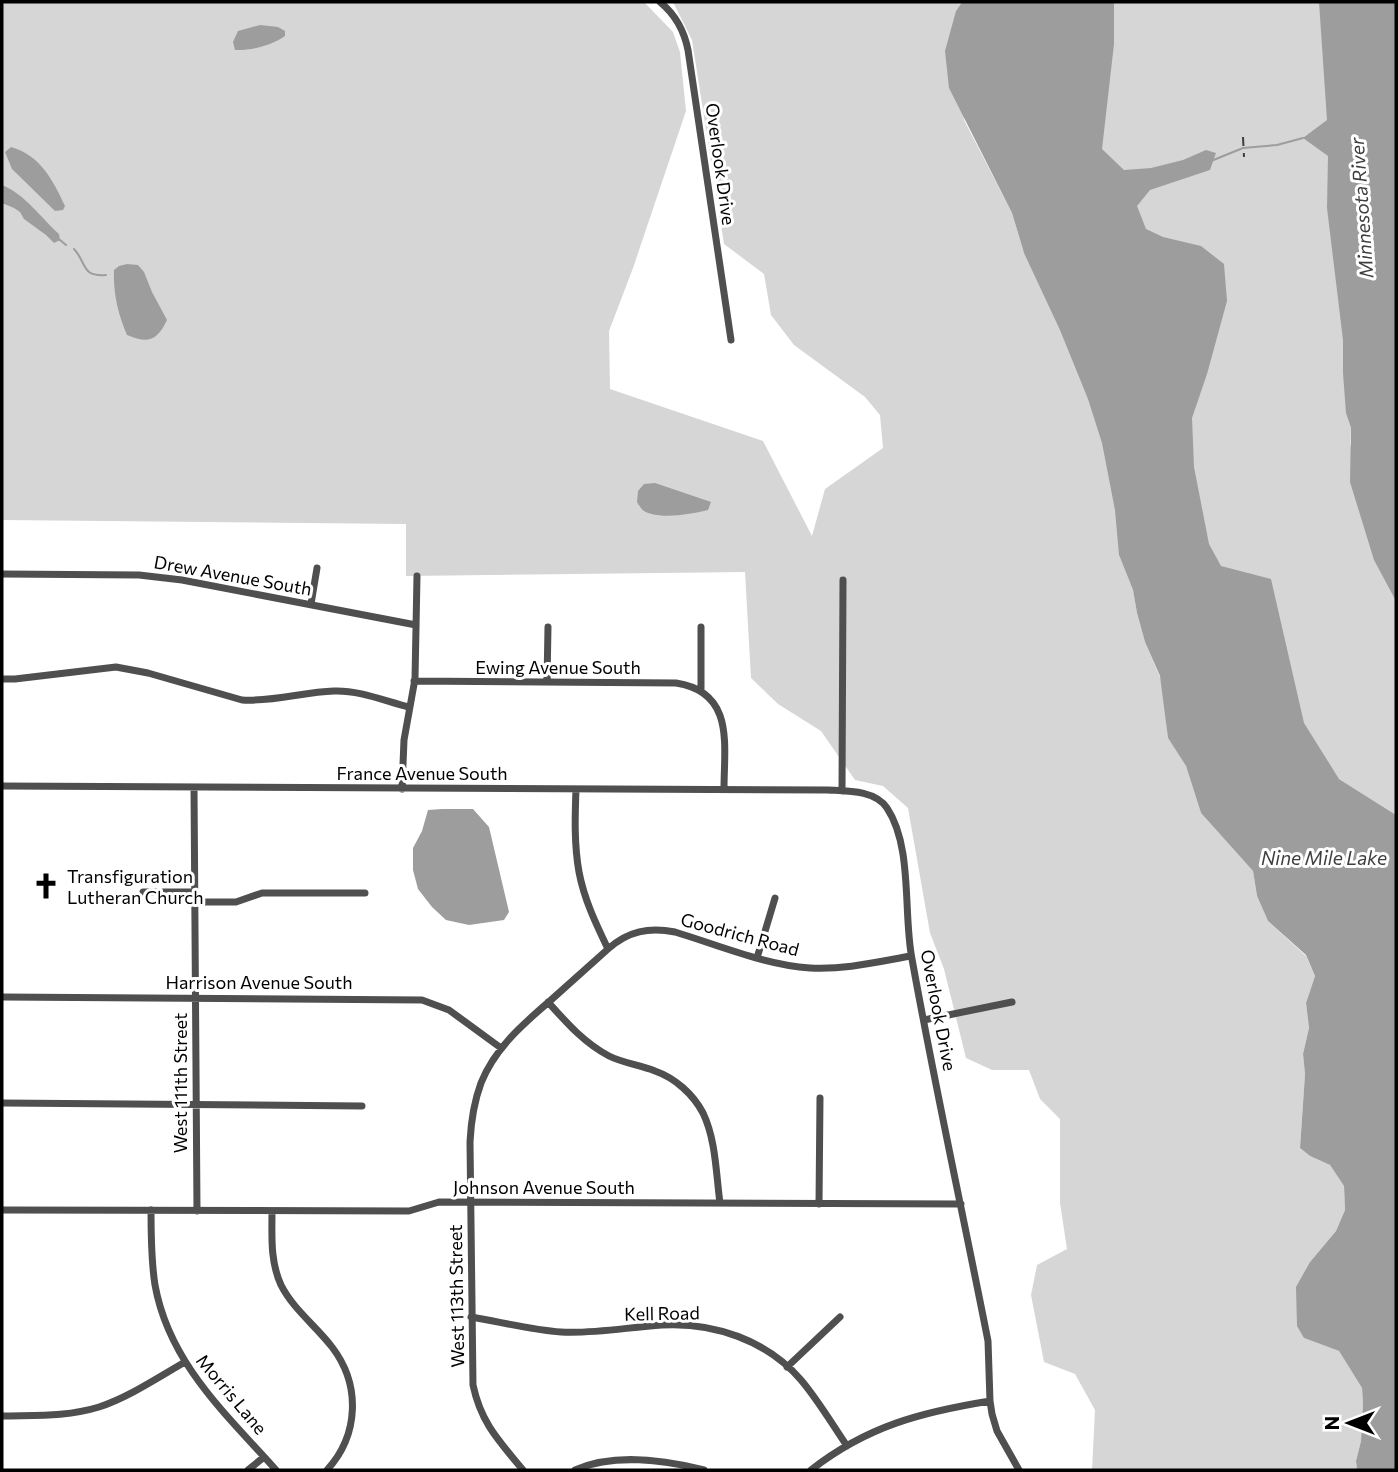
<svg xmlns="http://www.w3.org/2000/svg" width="1398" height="1472" viewBox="0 0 1398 1472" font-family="Commissioner,sans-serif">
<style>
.green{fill:#d6d6d6}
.water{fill:#9d9d9d}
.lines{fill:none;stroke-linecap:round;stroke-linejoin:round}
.stream{stroke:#9d9d9d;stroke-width:2}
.ferry{stroke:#3e3e3e;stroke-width:2;stroke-dasharray:9 7;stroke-linecap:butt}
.minor{stroke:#4f4f4f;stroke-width:7}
.labels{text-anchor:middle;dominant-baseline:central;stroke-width:6;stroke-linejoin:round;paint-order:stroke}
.street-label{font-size:18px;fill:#000;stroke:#fff}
.poi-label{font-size:18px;fill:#000;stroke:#fff;text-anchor:start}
.water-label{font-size:19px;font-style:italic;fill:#3e3e3e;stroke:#fff}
</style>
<rect width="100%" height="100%" fill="#fff"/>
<!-- green -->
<path class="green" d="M3 2H644L673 32 680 52 686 111 633 268 609 331 610 389 763 441 812 536 825 489 883 448 880 415 865 397 794 345 771 315 764 274 724 244 692 40 673 2H962L956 11 964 120 1012 213 1024 253 999 2H1353L1348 419 1351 428 1350 444 1396 571V815L1339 779 1119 555 1133 590 1137 613 1145 642 1162 682 1168 738 1186 766 1201 813 1253 871 1257 896 1268 921 1306 956 1315 976 1306 1003 1309 1028 1303 1054 1305 1074 1300 1148 1310 1156 1330 1165 1344 1186 1345 1210 1336 1231 1310 1262 1304 1338 1339 1351 1362 1388 1363 1403 1361 1441 1356 1461 1357 1470H1092L1095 1410 1075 1374 1044 1362 1031 1295 1037 1265 1067 1249 1060 1203V1119L1040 1099 1029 1070H992L966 1058 944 969 930 933 908 808 883 786 855 780 821 731 778 704 751 678 745 572 406 576V524L2 520Z"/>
<!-- water -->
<path class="water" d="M962 2H1114V44L1102 149 1124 170 1151 168 1183 160 1206 150 1216 153 1210 170 1150 190 1137 206 1146 229 1163 237 1201 246 1224 264 1227 301 1207 374 1192 418 1194 467 1209 544 1221 566 1271 579 1304 723 1339 779 1396 815V1470H1357L1356 1461 1361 1441 1363 1403 1362 1388 1339 1351 1304 1338 1297 1326 1296 1287 1310 1262 1336 1231 1345 1210 1344 1186 1330 1165 1310 1156 1300 1148 1305 1074 1303 1054 1309 1028 1306 1003 1315 976 1306 955 1268 921 1257 896 1253 871 1201 813 1186 766 1168 738 1160 676 1145 642 1137 613 1133 590 1119 555 1115 510 1102 443 1088 399 1060 330 1024 253 1012 213 949 88 945 51 956 11Z
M1319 2H1396V601L1374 560 1350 482 1351 428 1346 413 1343 373V340L1327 208 1328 156 1303 138 1327 120Z
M260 25 278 27 285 31V36C273 45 250 51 235 50L233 42 238 31Z
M11 147C40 155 53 180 65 206L63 210 55 211 12 169 5 152Z
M2 185C26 195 40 217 59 234L60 240 54 243 46 235 24 219 20 212 14 208 2 203Z
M127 264 138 265 144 272 152 292 167 320C157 341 148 344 127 335 118 314 113 293 114 270L119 266Z
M655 483 711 502 708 510C691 514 660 520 644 511 642 510 638 504 637 502L638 491 644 484Z
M442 809H473L489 827 509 912 504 920 469 925 446 920 432 907 418 889 413 870V848L422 831 428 810Z"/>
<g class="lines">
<!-- stream -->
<path class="stream" d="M1211 161 1243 148 1277 145 1303 138
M60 240 66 245
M74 249C87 263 81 277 106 275"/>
<!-- ferry -->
<path class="ferry" d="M1243 137 1244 157"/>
<!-- minor -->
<path class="minor" d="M660 2C676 15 684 30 688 50L731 340
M2 574 139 575 182 580 416 625
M311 604 317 568
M701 627V691
M2 679H15L116 667 148 673 242 700C274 702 303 692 334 691 359 690 385 701 409 707
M414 681 676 683C735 692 724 745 724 789
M547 682 548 627
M2 786 828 790C847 791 875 790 887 808 913 847 903 914 912 959 935 1087 963 1214 988 1341L990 1401 992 1414 997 1431 1019 1470
M194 787 197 1211
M402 789 404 740 415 679 417 576
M842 791 843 580
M143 892H195
M195 902H236L262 893H365
M608 949C628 931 649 927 675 932 718 945 765 965 810 968 844 970 877 962 911 956
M757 958 775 898
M2 997 422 1000 449 1010 501 1048
M548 1002C566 1022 584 1043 609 1056 623 1063 640 1065 655 1071 675 1078 693 1094 703 1113 716 1140 716 1174 720 1203
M924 1020 1012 1002
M2 1103 362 1106
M819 1204 820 1098
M2 1210 409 1211 439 1202 961 1204
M151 1210C151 1235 151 1260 155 1285 169 1363 226 1414 276 1470
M272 1211C272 1236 270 1261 281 1285 293 1309 316 1326 332 1347 361 1385 359 1435 327 1470
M471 1317C501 1322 531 1330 561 1332 594 1334 629 1327 662 1325 713 1322 767 1340 801 1380 818 1400 832 1424 847 1446
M787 1367 840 1317
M2 1416C34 1415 67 1417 99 1407 129 1397 157 1378 185 1362
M248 1470 264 1457
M523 1470C499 1441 481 1423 473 1385L470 1142C471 1121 474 1102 481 1083 495 1048 523 1024 551 1000 570 983 589 966 608 949 596 924 584 899 579 872 574 844 575 816 576 789
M575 1470C613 1453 665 1460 704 1470
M811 1470C867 1426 922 1412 990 1401"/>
</g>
<!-- icons -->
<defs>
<g id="church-bare" transform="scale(2.1)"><path d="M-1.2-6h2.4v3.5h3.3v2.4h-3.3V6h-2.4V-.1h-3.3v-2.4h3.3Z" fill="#000" stroke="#fff" stroke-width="2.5" paint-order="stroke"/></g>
</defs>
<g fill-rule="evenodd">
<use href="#church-bare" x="46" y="886"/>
</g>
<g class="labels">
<!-- street labels -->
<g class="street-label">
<text transform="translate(721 164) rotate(82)">Overlook Drive</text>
<text transform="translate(233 575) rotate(10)">Drew Avenue South</text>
<text x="558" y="667">Ewing Avenue South</text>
<text x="422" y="773">France Avenue South</text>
<text transform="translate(740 934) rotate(15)">Goodrich Road</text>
<text x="259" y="982">Harrison Avenue South</text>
<text transform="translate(939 1010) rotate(79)">Overlook Drive</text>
<text transform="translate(180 1083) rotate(-90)">West 111th Street</text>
<text x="544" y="1187">Johnson Avenue South</text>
<text transform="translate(456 1296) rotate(-91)">West 113th Street</text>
<text transform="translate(662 1313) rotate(-1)">Kell Road</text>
<text transform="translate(232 1394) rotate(50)">Morris Lane</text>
</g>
<!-- poi labels -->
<g class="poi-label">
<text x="67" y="876">Transfiguration<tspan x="67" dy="21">Lutheran Church</tspan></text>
</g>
<!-- water labels -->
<g class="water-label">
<text transform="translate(1361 208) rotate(-94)">Minnesota River</text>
<text x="1324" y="857">Nine Mile Lake</text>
</g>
</g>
<!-- border -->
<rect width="1398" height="1472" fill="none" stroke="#000000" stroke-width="7"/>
<!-- north arrow -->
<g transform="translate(1349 1423) rotate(270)" stroke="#ffffff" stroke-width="5" paint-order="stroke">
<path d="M0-5L12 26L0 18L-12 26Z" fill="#000000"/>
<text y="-10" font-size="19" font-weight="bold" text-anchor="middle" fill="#000000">N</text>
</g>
</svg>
